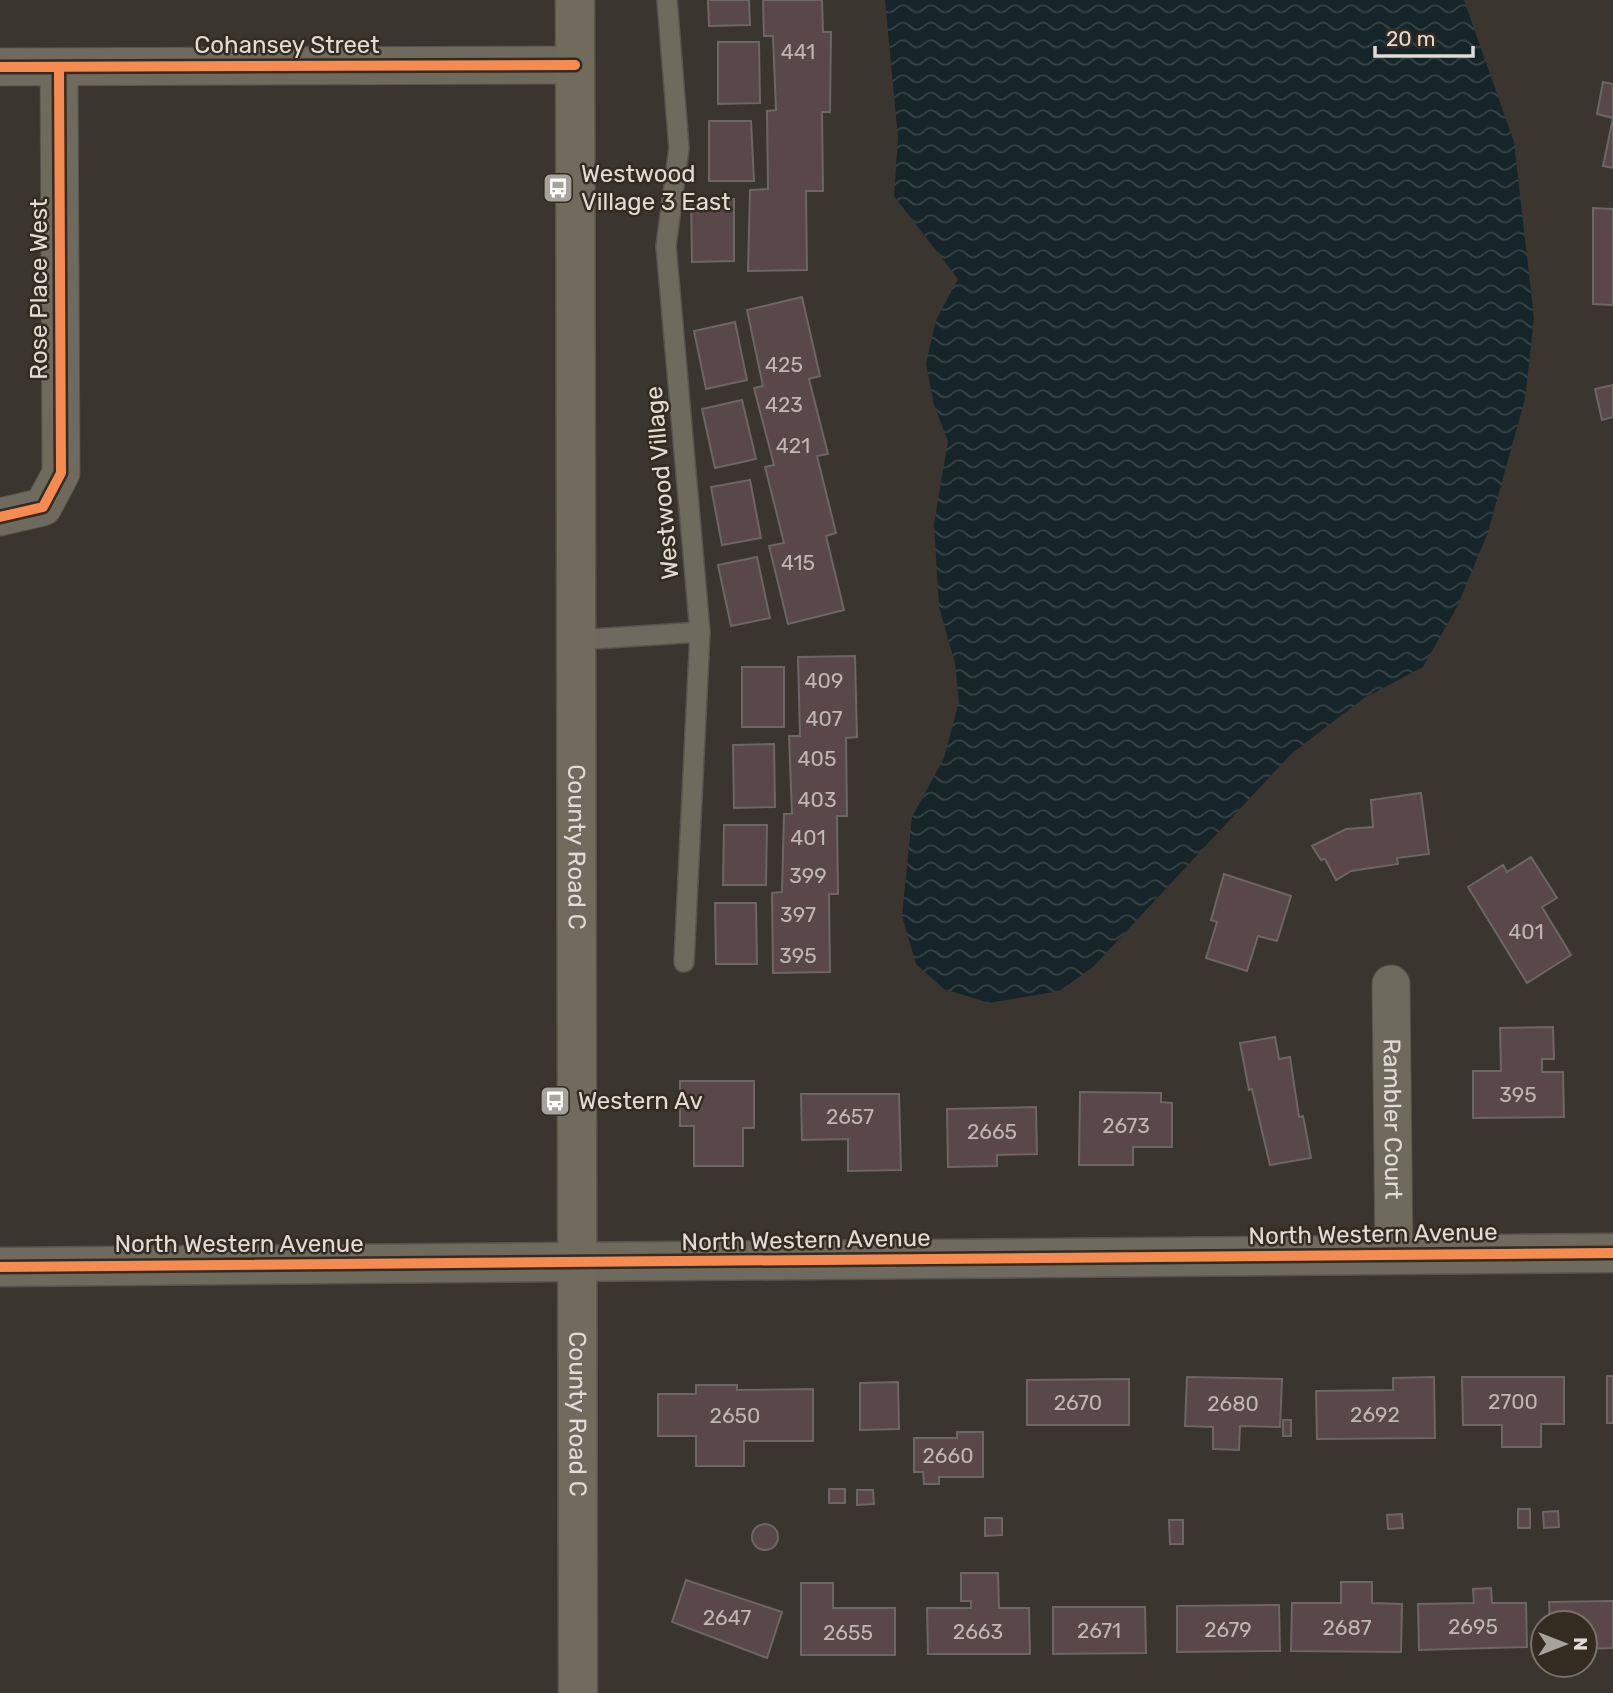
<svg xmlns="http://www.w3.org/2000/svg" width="1613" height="1693" viewBox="0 0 1613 1693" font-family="Rubik,sans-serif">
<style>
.water{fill:url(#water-waves)}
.building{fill:#5a474a;stroke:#6c6664;stroke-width:2}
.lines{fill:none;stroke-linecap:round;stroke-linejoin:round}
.service-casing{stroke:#57534e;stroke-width:22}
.minor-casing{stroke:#57534e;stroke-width:39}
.tertiary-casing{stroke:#57534e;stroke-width:41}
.secondary-casing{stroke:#57534e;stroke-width:41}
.service{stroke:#6f6a5e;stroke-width:19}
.minor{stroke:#6f6a5e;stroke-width:37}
.tertiary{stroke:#6f6a5e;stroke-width:38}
.secondary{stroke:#716b5e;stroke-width:38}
.cycleway-casing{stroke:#342b21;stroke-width:15}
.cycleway{stroke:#f68b52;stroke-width:10}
.labels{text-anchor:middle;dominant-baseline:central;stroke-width:5;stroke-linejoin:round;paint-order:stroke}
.number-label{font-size:21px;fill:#c0b7b3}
.street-label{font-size:24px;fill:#e2dcd6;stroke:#342b21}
.poi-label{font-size:24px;fill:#e2dcd6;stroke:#342b21;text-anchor:start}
</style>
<defs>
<pattern id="water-waves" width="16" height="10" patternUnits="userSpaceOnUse" patternTransform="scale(1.75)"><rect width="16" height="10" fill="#162529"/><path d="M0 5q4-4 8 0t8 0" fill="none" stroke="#384447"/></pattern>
</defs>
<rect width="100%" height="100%" fill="#3a352f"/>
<!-- water -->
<path class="water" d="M885 0H1464L1514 142 1534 318 1525 399 1488 532 1457 607 1423 667 1364 698 1291 754 1094 966 1060 991 989 1003 944 989 916 964 902 916 912 817 944 758 959 702 955 663 939 607 934 524 948 441 934 405 926 364 936 320 958 279 894 196 898 138Z"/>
<!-- building -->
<path class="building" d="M708 0H749L750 25 709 26Z
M763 0H822L823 32H831L830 112H822L823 191H806L807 270 748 271 750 190 768 189 767 111 776 110 773 36H764Z
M718 42H759L760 103 718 104Z
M1603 82 1613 84V168L1603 166 1613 118 1597 114Z
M709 121H751L754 181H709Z
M691 199H734V261L692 262Z
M1593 208 1613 209V305L1593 304Z
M802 297 820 376 809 379 828 454 817 456 836 533 826 536 844 610 788 624 769 546 784 543 765 467 774 465 754 388 763 386 747 310Z
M735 322 747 380 706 389 694 331Z
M1613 385V417L1602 420 1595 389Z
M742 400 756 459 715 468 702 409Z
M750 480 761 538 722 545 711 487Z
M757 557 770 618 731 626 718 565Z
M855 656 857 737 846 738 847 816H837L838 894H829L830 972 773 973 772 893 782 892 784 814H792L789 736H800L798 657Z
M742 667H784V727H742Z
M774 744 775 807 734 808 733 745Z
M1421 793 1429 854 1397 858 1398 864 1351 871 1336 880 1325 859 1321 860 1312 846 1346 829 1373 827 1371 800Z
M724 825H767L766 885H723Z
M1531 857 1557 898 1542 907 1571 955 1527 983 1468 887 1503 865 1507 872Z
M1224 874 1291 896 1277 941 1258 936 1247 971 1206 958 1217 922 1211 920Z
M715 903H756L757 964H716Z
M1553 1027 1554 1059H1542V1072H1563L1564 1117 1473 1118V1071H1501L1500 1028Z
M1275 1037 1279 1059 1290 1057 1299 1117 1303 1116 1311 1158 1270 1165 1252 1089 1249 1090 1240 1043Z
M680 1081H754V1128H743V1166H694V1126H680Z
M1080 1092 1161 1093V1102L1172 1103V1147H1133V1165H1079Z
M801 1094H899L901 1170 848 1171V1139L802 1140Z
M1036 1107 1037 1154 997 1155V1166L948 1167 947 1109Z
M1607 1376H1613V1423H1607Z
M1187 1377 1282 1379 1280 1427 1240 1426 1239 1450 1213 1449V1427L1185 1426Z
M1434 1377 1435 1438 1317 1439 1316 1391 1393 1390V1378Z
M1462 1377H1564V1424H1541V1447H1502V1425H1463Z
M1129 1379V1425H1027V1380Z
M898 1382 899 1429 860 1430V1383Z
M696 1385H737V1390L813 1389V1441H744V1466H696V1436H658V1394H696Z
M1283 1420H1291V1436H1283Z
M957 1432H983V1477H939V1484H924L923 1472H914V1438H957Z
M829 1489H845V1503H829Z
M857 1490H873L874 1504 857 1505Z
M1518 1509H1530V1528H1518Z
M1558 1511 1559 1527 1544 1528 1543 1512Z
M1402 1514 1403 1528 1388 1529 1387 1515Z
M985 1518H1002V1535L985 1536Z
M1169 1520H1183V1544H1170Z
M752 1537a13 13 0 1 1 26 0a13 13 0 1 1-26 0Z
M961 1573H998L999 1608H1029L1030 1654H928L927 1608H971V1601H961Z
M686 1580 782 1612 767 1658 672 1622Z
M1341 1582H1372V1603L1402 1604 1401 1652 1291 1651 1292 1603H1341Z
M801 1583H833V1608H895V1655H801Z
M1491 1588 1492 1603H1526L1527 1647 1419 1650 1418 1604 1474 1603 1473 1589Z
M1613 1601V1648L1585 1649V1623H1550L1549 1602Z
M1279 1605 1280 1651 1177 1652V1606Z
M1053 1607H1145L1146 1653 1053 1654Z"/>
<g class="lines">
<!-- service casing -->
<g class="service-casing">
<path id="service" d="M667 0 679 148 666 246 700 632 684 962
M578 640 700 632"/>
</g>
<!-- minor casing -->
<g class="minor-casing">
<g id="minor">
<path d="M0 67 575 65"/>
<path d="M0 517 43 507 61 473 59 67"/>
<path id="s1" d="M1391 984 1394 1255"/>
</g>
</g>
<!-- tertiary casing -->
<g class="tertiary-casing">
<path id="tertiary" d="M0 1267 1613 1253"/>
</g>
<!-- secondary casing -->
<g class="secondary-casing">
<g id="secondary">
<path id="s2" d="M575 0 578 1693"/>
</g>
</g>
<!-- service -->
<use href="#service" class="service"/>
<!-- minor -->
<use href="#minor" class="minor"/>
<!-- tertiary -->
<use href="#tertiary" class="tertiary"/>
<!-- secondary -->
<use href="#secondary" class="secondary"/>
<!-- cycleway casing -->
<g class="cycleway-casing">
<path id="cycleway" d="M0 67 575 65
M0 517 43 507 61 473 59 67
M0 1267 1613 1253"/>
</g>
<!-- cycleway -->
<use href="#cycleway" class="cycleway"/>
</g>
<!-- icons -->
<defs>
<g id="bus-square" transform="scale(1.575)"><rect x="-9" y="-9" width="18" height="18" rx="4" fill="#a7a29c" stroke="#342b21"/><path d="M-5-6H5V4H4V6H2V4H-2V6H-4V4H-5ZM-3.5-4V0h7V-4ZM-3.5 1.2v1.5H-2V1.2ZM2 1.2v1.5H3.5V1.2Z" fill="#fff"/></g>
</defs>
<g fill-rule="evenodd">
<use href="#bus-square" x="558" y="188"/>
<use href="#bus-square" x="555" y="1101"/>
</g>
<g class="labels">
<!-- number labels -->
<g class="number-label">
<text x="798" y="51">441</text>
<text x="784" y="364">425</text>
<text x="784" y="404">423</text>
<text x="793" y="445">421</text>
<text x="798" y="562">415</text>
<text x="824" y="680">409</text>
<text x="824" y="718">407</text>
<text x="817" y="758">405</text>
<text x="817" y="799">403</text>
<text x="808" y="837">401</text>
<text x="808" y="875">399</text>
<text x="798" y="914">397</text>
<text x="1526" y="931">401</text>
<text x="798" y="955">395</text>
<text x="1518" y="1094">395</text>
<text x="850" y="1116">2657</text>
<text x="1126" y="1125">2673</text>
<text x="992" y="1131">2665</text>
<text x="1513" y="1401">2700</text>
<text x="1078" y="1402">2670</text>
<text x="1233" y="1403">2680</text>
<text x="1375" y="1414">2692</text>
<text x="735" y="1415">2650</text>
<text x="948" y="1455">2660</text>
<text x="727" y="1617">2647</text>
<text x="1473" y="1626">2695</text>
<text x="1347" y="1627">2687</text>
<text x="1228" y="1629">2679</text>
<text x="1099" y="1630">2671</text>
<text x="978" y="1631">2663</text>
<text x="848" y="1632">2655</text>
</g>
<!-- street labels -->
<g class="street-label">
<text x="287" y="45">Cohansey Street</text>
<text transform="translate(39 289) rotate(-90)">Rose Place West</text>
<text transform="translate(662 483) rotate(-95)">Westwood Village</text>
<text stroke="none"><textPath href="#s2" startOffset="847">County Road C</textPath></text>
<text stroke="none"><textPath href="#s1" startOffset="135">Rambler Court</textPath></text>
<text transform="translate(1373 1234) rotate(-1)">North Western Avenue</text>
<text transform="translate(806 1240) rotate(-1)">North Western Avenue</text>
<text x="239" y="1244">North Western Avenue</text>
<text stroke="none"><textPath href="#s2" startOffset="1414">County Road C</textPath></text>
</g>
<!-- poi labels -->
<g class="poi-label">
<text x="581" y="174">Westwood<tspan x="581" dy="28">Village 3 East</tspan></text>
<text x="578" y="1101">Western Av</text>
</g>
</g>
<!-- north arrow -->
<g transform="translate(1564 1644) rotate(90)"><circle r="33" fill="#342b21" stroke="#7a7269" stroke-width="2"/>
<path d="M0-5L12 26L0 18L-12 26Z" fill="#a7a29c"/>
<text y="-10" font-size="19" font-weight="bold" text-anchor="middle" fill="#e2dcd6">N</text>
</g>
<!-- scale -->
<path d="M1375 46v10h98v-10" fill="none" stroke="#e2dcd6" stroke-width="3.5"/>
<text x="1386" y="46" font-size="21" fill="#e2dcd6" stroke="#342b21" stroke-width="5" paint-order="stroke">20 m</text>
</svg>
